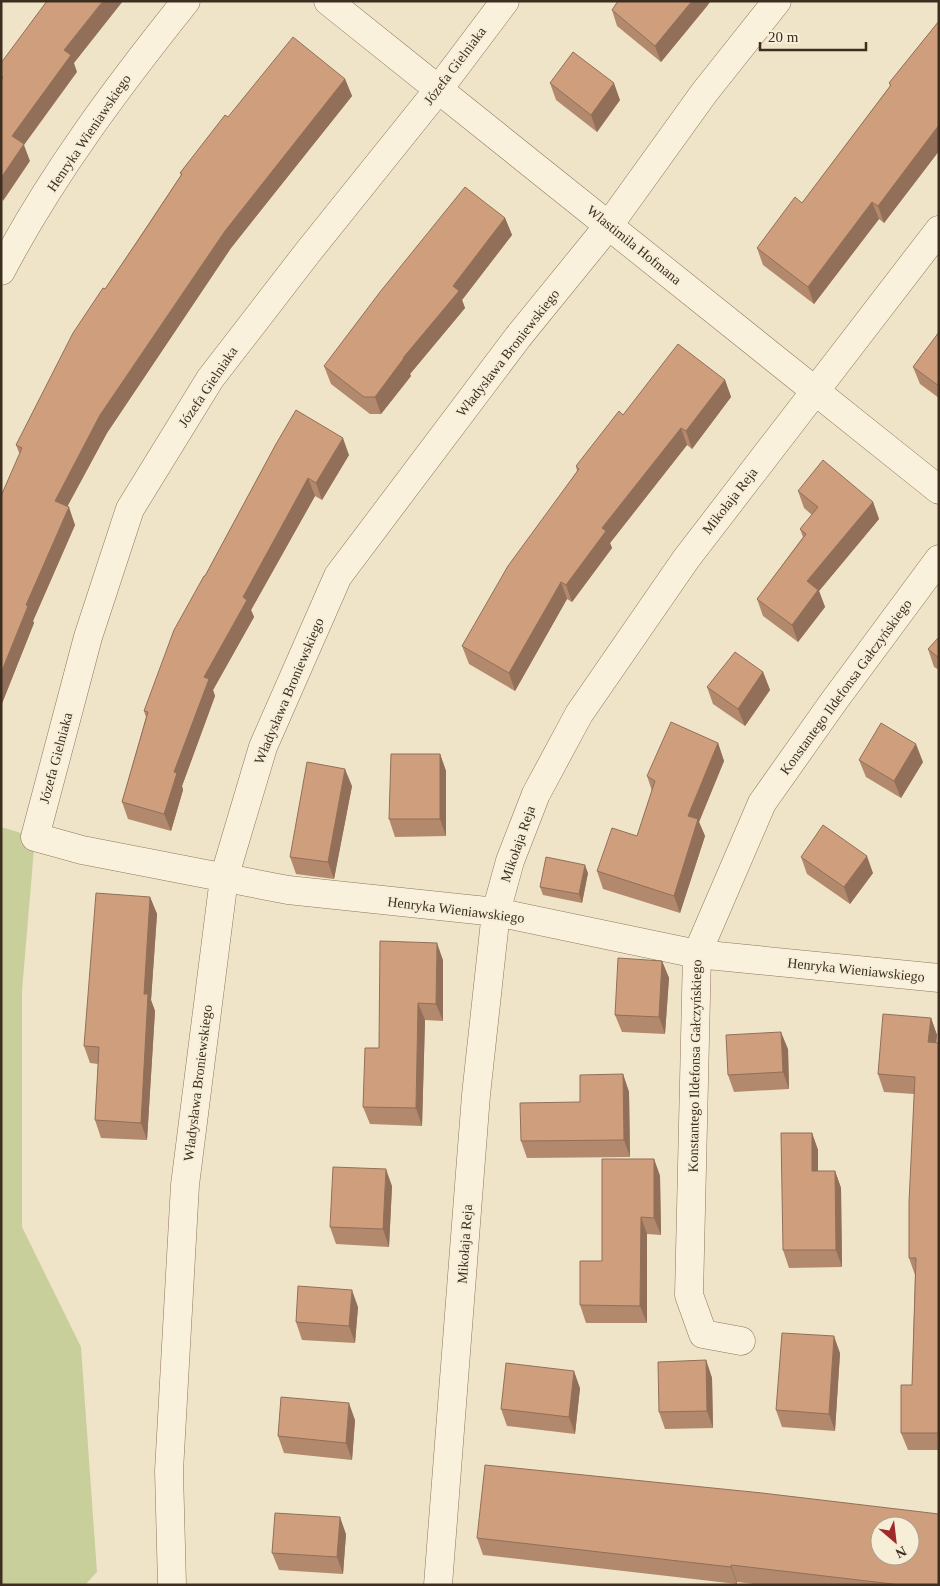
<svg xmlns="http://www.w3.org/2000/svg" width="940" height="1586" viewBox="0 0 940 1586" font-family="Georgia,serif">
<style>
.green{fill:#c9cf9b}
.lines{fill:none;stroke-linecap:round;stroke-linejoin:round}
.street-casing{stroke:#8d765c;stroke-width:29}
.street{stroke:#faf1dc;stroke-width:28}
.wall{fill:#b2896c}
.shaded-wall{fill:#916f58}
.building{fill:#cf9f7d;stroke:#916f58;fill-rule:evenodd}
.labels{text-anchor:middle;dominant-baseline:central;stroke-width:4;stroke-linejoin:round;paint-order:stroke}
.street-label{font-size:14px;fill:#3d2e20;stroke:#f7eed8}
</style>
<rect width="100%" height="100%" fill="#f0e4c8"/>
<!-- green -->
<path class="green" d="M1 827 35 837 22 991V1227L81 1347 97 1572 85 1585H1Z"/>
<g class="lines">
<!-- street casing -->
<g class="street-casing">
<path id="street" d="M328 1 939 490
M505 1 438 90 308 252 210 379 130 509 88 637 35 837 82 850 288 890 496 912 697 954 939 978
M1 271C52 174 118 86 186 1
M741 1341 703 1334 689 1295 697 954 762 803 834 701 939 559
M172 1585 169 1471 185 1185 224 878 263 747 338 576 518 337 609 225 704 93 777 1
M438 1585 476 1095 496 912 510 861 536 794 579 714 686 559 939 230"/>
</g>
<!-- street -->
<use href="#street" class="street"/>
</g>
<!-- wall -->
<path class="wall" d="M708 5 661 62 617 26 612 10Z
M939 21V151L884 223 879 219 814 304 763 265 757 248 802 203 890 86 889 83Z
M345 79 352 96 231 248 107 433 67 507 75 525 33 621 34 623 1 706V496L20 455 16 445 105 289 181 175 180 173 228 117Z
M550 83 620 100 597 132 556 100Z
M505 218 512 235 462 300 465 308 410 374 411 376 381 414H370L331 384 324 366Z
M939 332V398L920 384 913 367Z
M725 380 731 397 692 449 687 445 610 543 612 548 572 602 567 599 515 691 469 664 462 646 577 471 576 466 623 415Z
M276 444 349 455 322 500 315 496 251 610 254 617 213 690 215 696 182 786 183 790 171 831 128 819 122 802 146 717 144 711 205 576Z
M798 491 873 502 879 519 819 591 825 607 798 642 763 616 757 599 803 537 800 529 812 515 804 508Z
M939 637V670L934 667 928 649Z
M763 672 770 690 745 726 713 704 707 687Z
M718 743 724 761 699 822 705 836 680 913 603 889 597 871 637 836 652 791 647 776Z
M440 754 446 771V836L395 837 389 819Z
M859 760 923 762 901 798 866 777Z
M352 786 334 879 296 874 290 857Z
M801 857 873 873 850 904 807 874Z
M588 873 582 903 543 895 540 887Z
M150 897 157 914 151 1000 155 1011 147 1140 101 1138 95 1120 98 1064 90 1063 84 1046Z
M443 960V1021L425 1020 422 1126 370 1124 363 1107 379 1048Z
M662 961 669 978 665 1034 622 1032 615 1015Z
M931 1018 937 1035 936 1043H939V1450H908L901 1433 912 1385 915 1275 909 1258 914 1094 884 1092 878 1074Z
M788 1049 789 1089 734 1092 728 1075Z
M623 1074 629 1092 630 1157 527 1158 521 1141Z
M812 1133 818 1150V1171H835L841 1188 842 1267 789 1268 783 1250Z
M654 1159 660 1176 661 1235 647 1234V1323H586L580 1305Z
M392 1186 389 1247 336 1244 330 1227Z
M358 1307 355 1343 302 1340 296 1322Z
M840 1353 835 1431 782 1427 776 1410Z
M706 1360 712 1378 713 1428 665 1429 659 1412Z
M580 1388 575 1434 507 1426 501 1409Z
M355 1420 352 1460 284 1453 278 1436Z
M346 1534 343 1574 279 1570 272 1553Z
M477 1538 939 1585H763L737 1582V1584L483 1555Z"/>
<!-- shaded-wall -->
<path class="shaded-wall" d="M103 1H123L74 63 77 72 24 145 30 161 3 201 1 195V178L12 136 64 50Z
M692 1H711L661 62 655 46Z
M345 79 352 96 231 248 107 433 61 518 55 501 100 415 225 231Z
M614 83 620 100 597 132 591 115Z
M939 125V151L884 223 878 206Z
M872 202 879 219 814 304 808 287Z
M505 218 512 235 462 300 465 308 410 374 411 376 381 414 375 397 453 286Z
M725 380 731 397 692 449 686 431Z
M681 428 687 445 610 543 612 548 572 602 566 585 602 528Z
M343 438 349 455 322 500 316 483Z
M308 478 315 496 251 610 254 617 213 690 215 696 182 786 183 790 171 831 164 814 174 772 204 677 243 597Z
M873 502 879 519 819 591 825 607 798 642 792 625 807 581Z
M69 507 75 525 33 621 34 623 1 706V673L26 605Z
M561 582 567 599 515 691 509 673Z
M763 672 770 690 745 726 738 709Z
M718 743 724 761 699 822 705 836 680 913 674 896 688 816Z
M916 744 923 762 901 798 894 781Z
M440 754 446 771V836L440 819Z
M345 769 352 786 334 879 328 862Z
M867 856 873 873 850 904 844 887Z
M585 865 588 873 582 903 579 894Z
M150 897 157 914 151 1000 155 1011 147 1140 141 1123 144 994Z
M437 943 443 960V1021L436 1004Z
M662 961 669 978 665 1034 659 1017Z
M418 1003 425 1020 422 1126 416 1108Z
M931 1018 937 1035 935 1059 928 1042Z
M781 1032 788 1049 789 1089 783 1072Z
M623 1074 629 1092 630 1157 624 1140Z
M812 1133 818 1150V1188L812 1171Z
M654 1159 660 1176 661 1235 654 1218Z
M386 1169 392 1186 389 1247 383 1229Z
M835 1171 841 1188 842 1267 836 1250Z
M641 1217 647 1234V1323L640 1306Z
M352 1290 358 1307 355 1343 349 1326Z
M834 1336 840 1353 835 1431 829 1414Z
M706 1360 712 1378 713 1428 707 1411Z
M574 1371 580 1388 575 1434 569 1417Z
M349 1403 355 1420 352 1460 346 1443Z
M340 1517 346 1534 343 1574 337 1557Z
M731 1565 737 1582V1584L731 1567Z"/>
<!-- building -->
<path class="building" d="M47 1H103L64 50 71 55 12 136 24 144 1 178V80L3 77 1 76V63Z
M618 1H692L655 46 612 10Z
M939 21V125L878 206 872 202 808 287 757 248 795 197 802 203 891 85 889 83Z
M293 37 345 79 225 231 100 415 55 501 69 507 26 605 28 606 1 673V496L22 448 16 445 73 333 103 288 105 289 145 230 182 174 180 173 225 115 228 117Z
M573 52 614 83 591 115 550 83Z
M465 187 505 218 453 286 459 291 403 358H404L375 397H364L324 366 380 292Z
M939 332V386L913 367Z
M678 344 725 380 686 431 681 428 602 528 606 531 566 585 561 582 509 673 462 646 508 566 579 469 576 466 619 411 623 415Z
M296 410 343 438 316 483 308 478 243 597 247 600 204 677 209 679 174 772 177 773 164 814 122 802 148 712 144 711 174 630 204 576H205L276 444Z
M823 460 873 502 807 581 818 590 792 625 757 599 806 534 800 529 818 507 798 491Z
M939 637V658L928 649Z
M735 652 763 672 738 709 707 687Z
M671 722 718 743 688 816 698 819 674 896 597 871 612 828 637 836 655 781 647 776Z
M881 723 916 744 894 781 859 760Z
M391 754H440V819H389Z
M307 762 345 769 328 862 290 857Z
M823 825 867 856 844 887 801 857Z
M546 857 585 865 579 894 540 887Z
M96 893 150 897 144 994H148L141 1123 95 1120 99 1047 84 1046Z
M380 941 437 943 436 1004 418 1003 416 1108 363 1107 365 1048H379Z
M618 958 662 961 659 1017 615 1015Z
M883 1014 931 1018 928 1042 939 1043V1433H901V1385H912L916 1258H909V1202L915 1077 878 1074Z
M781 1032 783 1072 728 1075 726 1035Z
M623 1074 624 1140 521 1141 520 1103 580 1102V1075Z
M781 1133H812V1171H835L836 1250H783Z
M602 1159H654V1218L641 1217 640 1306 580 1305V1261H602Z
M333 1167 386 1169 383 1229 330 1227Z
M298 1286 352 1290 349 1326 296 1322Z
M782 1333 834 1336 829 1414 776 1410Z
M706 1360 707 1411 659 1412 658 1362Z
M506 1363 574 1371 569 1417 501 1409Z
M281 1397 349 1403 346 1443 278 1436Z
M485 1465 762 1493 939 1514V1585H901L731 1565V1567L477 1538ZM880 1526H910V1556H880Z
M275 1513 340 1517 337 1557 272 1553Z"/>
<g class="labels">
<!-- street labels -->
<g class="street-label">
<text transform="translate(455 66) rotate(-53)">Józefa Gielniaka</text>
<text transform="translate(89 133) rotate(-56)">Henryka Wieniawskiego</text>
<text transform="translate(634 245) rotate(39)">Wlastimila Hofmana</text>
<text transform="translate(508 353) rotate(-52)">Władysława Broniewskiego</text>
<text transform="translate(208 387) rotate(-56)">Józefa Gielniaka</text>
<text transform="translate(730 501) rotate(-52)">Mikołaja Reja</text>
<text transform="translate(846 687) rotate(-54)">Konstantego Ildefonsa Gałczyńskiego</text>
<text transform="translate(289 691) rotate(-67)">Władysława Broniewskiego</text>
<text transform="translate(56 758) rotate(-75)">Józefa Gielniaka</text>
<text transform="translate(518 844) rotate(-71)">Mikołaja Reja</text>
<text transform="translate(456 910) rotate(7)">Henryka Wieniawskiego</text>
<text transform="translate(856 970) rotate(6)">Henryka Wieniawskiego</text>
<text transform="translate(695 1066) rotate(-89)">Konstantego Ildefonsa Gałczyńskiego</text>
<text transform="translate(198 1083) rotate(-83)">Władysława Broniewskiego</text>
<text transform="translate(465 1244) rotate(-86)">Mikołaja Reja</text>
</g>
</g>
<!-- border -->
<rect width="940" height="1586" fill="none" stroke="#3d2e20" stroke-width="5"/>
<!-- north arrow -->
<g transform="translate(895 1541) rotate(152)"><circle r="24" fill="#f7eed8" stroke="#ada18e"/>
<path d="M0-4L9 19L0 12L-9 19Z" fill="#9e2a2b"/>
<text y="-8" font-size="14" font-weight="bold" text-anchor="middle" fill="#3d2e20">N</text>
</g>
<!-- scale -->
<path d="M760 42v8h106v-8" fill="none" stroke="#3d2e20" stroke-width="2.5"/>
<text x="768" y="42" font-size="15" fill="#3d2e20" stroke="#f7eed8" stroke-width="4" paint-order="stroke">20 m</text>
</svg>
